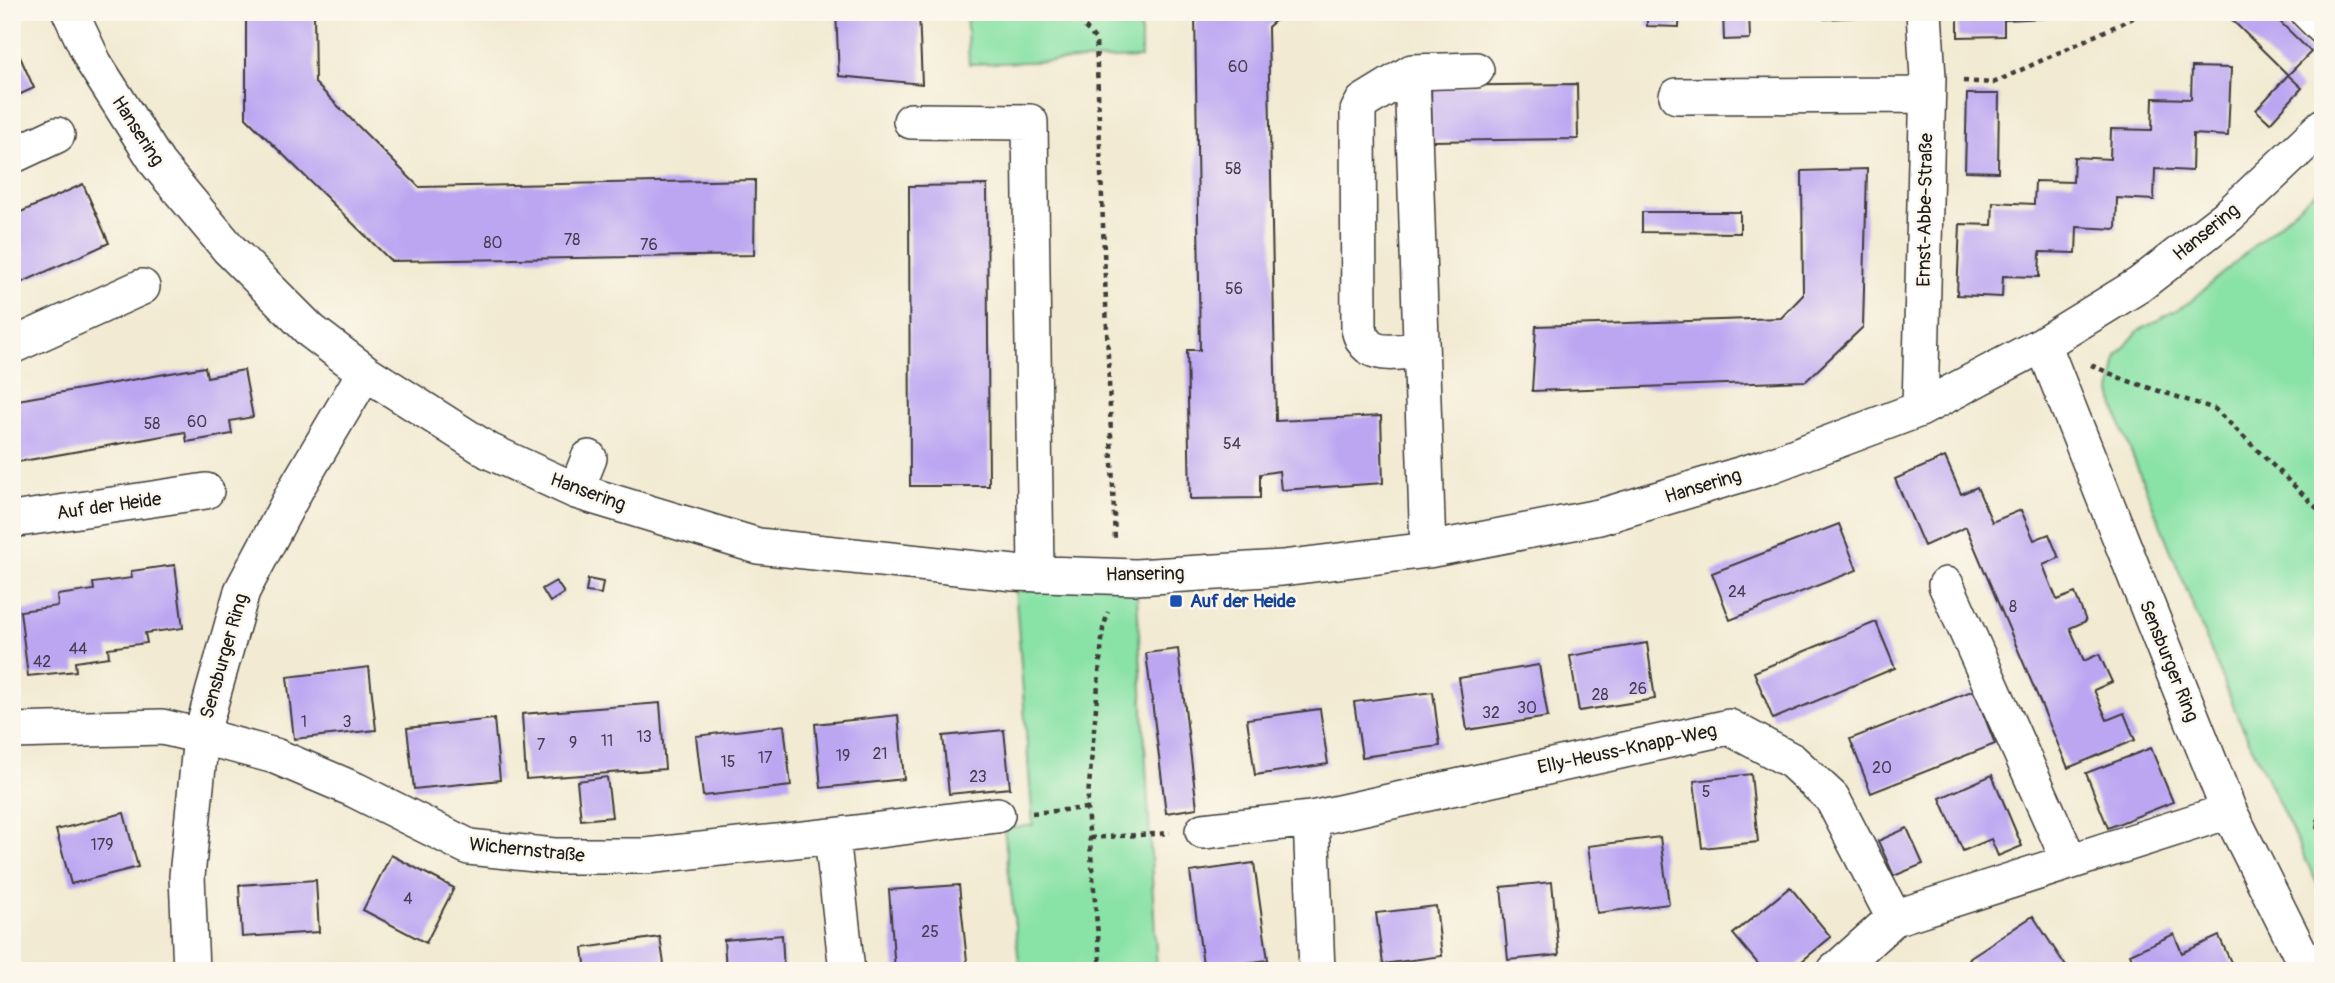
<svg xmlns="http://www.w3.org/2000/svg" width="2335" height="983" viewBox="0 0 2335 983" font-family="Pangolin,sans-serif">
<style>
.green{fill:#89e2a6;stroke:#527f61;stroke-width:2}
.building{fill:#bca6f2}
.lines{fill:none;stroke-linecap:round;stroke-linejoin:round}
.minor-casing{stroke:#3c3b37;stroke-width:38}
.path{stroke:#3c3b37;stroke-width:4.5;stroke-dasharray:5 5;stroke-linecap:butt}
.minor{stroke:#fff;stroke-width:35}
.transit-dot{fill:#1a4fb4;stroke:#fbf7ec;stroke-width:2.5}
.labels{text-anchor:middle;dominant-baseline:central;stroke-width:5;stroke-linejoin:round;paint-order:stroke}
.number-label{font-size:16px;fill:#443e52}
.street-label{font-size:19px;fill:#1c1c1c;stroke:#fbf7ec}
.transit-label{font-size:19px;font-weight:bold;fill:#164399;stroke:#fbf7ec;text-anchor:start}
</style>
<rect width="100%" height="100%" fill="#fbf7ec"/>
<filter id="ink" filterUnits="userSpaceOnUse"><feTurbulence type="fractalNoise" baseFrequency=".0143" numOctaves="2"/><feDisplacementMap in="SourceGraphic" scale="14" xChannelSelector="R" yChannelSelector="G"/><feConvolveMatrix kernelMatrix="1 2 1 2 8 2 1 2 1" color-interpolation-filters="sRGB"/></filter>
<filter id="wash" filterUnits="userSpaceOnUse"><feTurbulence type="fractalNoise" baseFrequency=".00686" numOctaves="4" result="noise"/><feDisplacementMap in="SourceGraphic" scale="28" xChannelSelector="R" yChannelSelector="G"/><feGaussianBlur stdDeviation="1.57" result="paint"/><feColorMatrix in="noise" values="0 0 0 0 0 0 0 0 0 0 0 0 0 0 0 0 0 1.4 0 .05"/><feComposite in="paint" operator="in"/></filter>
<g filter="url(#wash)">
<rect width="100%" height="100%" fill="#f2ead2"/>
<!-- green -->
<path class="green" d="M966 12H1141V58L969 64Z
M2323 185V896L2237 715 2121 427 2111 393 2117 356 2138 331 2190 302Z
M1014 573 1136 577 1157 971H1020L1004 829 1033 825Z"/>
<g id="blocks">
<!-- building -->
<path class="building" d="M246 12H314L315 83 419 187 755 180 754 255 391 261 246 118Z
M836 12H919L922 84 839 76Z
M1195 12H1285L1268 27 1276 421 1381 416 1383 483 1281 490 1279 471 1260 474V498L1190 499 1187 350H1200Z
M1647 12H1680L1679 27 1647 26Z
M1723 12H1749L1750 39 1724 40Z
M1823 12H1859V17L1824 19Z
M1958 12H2047V18L2004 20V36L1958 37Z
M2224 12H2270L2311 52 2288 75Z
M12 39 34 88 12 98Z
M2192 67 2231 68 2228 136 2193 134 2192 171 2155 169 2154 200 2117 198 2116 229 2077 227 2076 253 2040 252 2039 277 2003 276 2002 297 1957 295 1960 224 1992 225 1993 202 2034 204 2035 181 2073 182 2074 157 2110 159 2111 129 2152 130 2153 98 2191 99Z
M2288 75 2302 88 2270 123 2256 110Z
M1577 84 1578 139 1432 141 1431 86Z
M1967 94H1999L1998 172 1965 171Z
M1867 169 1863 327 1806 381 1532 391 1536 326 1781 318 1803 295 1802 171Z
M83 184 109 243 12 287V216Z
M987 185 989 486H910L909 186Z
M1642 212H1740V233L1642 232Z
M205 367 207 377 244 370 253 417 230 421 232 434 187 442 185 432 12 463V401Z
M1945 457 1961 494 1977 487 1992 522 2021 510 2034 540 2049 534 2059 558 2043 565 2057 600 2075 593 2086 621 2070 628 2084 661 2099 654 2112 682 2094 690 2107 720 2124 713 2135 740 2068 768 1966 527 1924 546 1895 479Z
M1839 524 1857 570 1730 620 1712 573Z
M175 565 183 628 145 633 147 643 108 648 109 657 75 662 76 671 28 676 20 611 58 606 57 595 94 590 93 583 132 578 131 571Z
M588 579 603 582 601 594 586 592Z
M556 581 564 593 550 602 542 589Z
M1876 622 1895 668 1773 719 1754 672Z
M1647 643 1655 699 1579 711 1570 656Z
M1178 649 1197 808 1166 813 1146 653Z
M1539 665 1548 717 1467 730 1459 678Z
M369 667 376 730 294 739 287 677Z
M1974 690 1995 744 1871 793 1850 739Z
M1433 692 1440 746 1362 757 1354 702Z
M660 703 665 769 526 779 522 714Z
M1320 709 1328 764 1255 775 1247 719Z
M898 715 904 779 821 788 815 724Z
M494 719 500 780 414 789 407 728Z
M784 725 791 786 703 796 696 736Z
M1004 730 1010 788 949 794 943 736Z
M2151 748 2173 802 2108 828 2086 773Z
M1751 774 1758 842 1702 848 1694 781Z
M1992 775 2022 846 1998 856 1991 839 1963 851 1940 798Z
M607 777 612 817 581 820 577 781Z
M2321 798H2323V835L2316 828Z
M124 813 138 867 71 884 56 830Z
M1907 828 1923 864 1894 876 1878 841Z
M1660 837 1669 904 1597 913 1588 846Z
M391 855 454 888 426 943 363 910Z
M1254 863 1268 960 1245 963 1246 971H1204L1190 872Z
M316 880 319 932 242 937 239 885Z
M1552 882 1559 955 1508 960 1501 887Z
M959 885 968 971H895L889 890Z
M1790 887 1831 937 1790 971H1764L1733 934Z
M1436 906 1442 956 1383 964 1376 913Z
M2033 916 2069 971H1977L1969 958Z
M2174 934 2182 953 2219 936 2235 971H2137L2130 954Z
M782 935 784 971H726L724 940Z
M660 937 665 971H586L583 948Z"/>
</g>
</g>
<g filter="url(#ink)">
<use href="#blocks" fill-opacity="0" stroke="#3c3b37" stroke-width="2"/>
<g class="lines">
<!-- minor casing -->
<g class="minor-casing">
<path id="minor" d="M70 12 94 63 158 164 229 249 311 331 365 372 489 451 576 491 758 546 1014 573 1136 577 1282 568 1428 550 1599 517 1766 467 1920 409 2043 344 2139 285 2229 215 2323 126
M2308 12 2323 27
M1412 72 1363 102 1358 111 1359 329C1366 360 1394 352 1419 350
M1677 96 1927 95
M911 121 1030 122 1036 574
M12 156 57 135
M2043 344 2229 811 2309 971
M12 346 142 287
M1920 409 1928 78 1924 12
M576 491 589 458
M12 520 206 491
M1428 550 1412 72 1476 70
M1946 585 2069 860
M12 731 162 727 201 736 275 756 355 790 469 847 554 856H646L832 836 847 971
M1311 819 1317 971
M1203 831 1311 819 1729 727 1792 761 1832 798 1894 918
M832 836 997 815
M191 971 187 876 201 736 242 591 297 487 365 372
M1835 971 1894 918 2229 811"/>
</g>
<!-- path -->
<path class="path" d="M1072 12 1096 40 1115 541
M1963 81 1993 83 2146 12
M2091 365 2125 380 2215 409 2323 514
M1032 813 1087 808
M1090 838 1170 833
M1101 971 1087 808 1103 629 1108 612"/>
<!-- minor -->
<use href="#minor" class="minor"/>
</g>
</g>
<!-- markers -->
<rect class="transit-dot" x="1169" y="594" width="14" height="14" rx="3.5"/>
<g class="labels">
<!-- number labels -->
<g class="number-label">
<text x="1238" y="67">60</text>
<text x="1233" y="169">58</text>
<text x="572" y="240">78</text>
<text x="493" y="243">80</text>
<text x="649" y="245">76</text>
<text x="1234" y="289">56</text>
<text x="197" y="422">60</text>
<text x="152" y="424">58</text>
<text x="1232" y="444">54</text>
<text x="1737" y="592">24</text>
<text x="2013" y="607">8</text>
<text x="78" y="649">44</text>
<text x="42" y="662">42</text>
<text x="1638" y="689">26</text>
<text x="1600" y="695">28</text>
<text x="1527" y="708">30</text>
<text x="1491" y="713">32</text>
<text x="304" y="722">1</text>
<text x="347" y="722">3</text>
<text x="644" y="737">13</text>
<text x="607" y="741">11</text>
<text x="573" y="743">9</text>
<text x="541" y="745">7</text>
<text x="880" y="754">21</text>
<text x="843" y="756">19</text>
<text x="765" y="758">17</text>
<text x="728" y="762">15</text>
<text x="1882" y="768">20</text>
<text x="978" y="777">23</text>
<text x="1706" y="792">5</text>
<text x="102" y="845">179</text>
<text x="408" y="899">4</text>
<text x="930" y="932">25</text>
</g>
<!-- street labels -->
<g class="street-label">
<text transform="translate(138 131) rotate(57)">Hansering</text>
<text transform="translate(1925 210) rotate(-89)">Ernst-Abbe-Straße</text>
<text transform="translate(2206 232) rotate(-39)">Hansering</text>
<text transform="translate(1703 486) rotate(-17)">Hansering</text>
<text transform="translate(588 492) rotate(20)">Hansering</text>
<text transform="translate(109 506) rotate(-8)">Auf der Heide</text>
<text transform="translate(1145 574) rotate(-1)">Hansering</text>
<text transform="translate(224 656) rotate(-74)">Sensburger Ring</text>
<text transform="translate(2169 661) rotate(68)">Sensburger Ring</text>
<text transform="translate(1627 749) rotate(-12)">Elly-Heuss-Knapp-Weg</text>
<text transform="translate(527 850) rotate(6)">Wichernstraße</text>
</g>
<!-- transit labels -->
<g class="transit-label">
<text x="1190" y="601">Auf der Heide</text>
</g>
</g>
<!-- margin -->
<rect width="2335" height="983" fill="none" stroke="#fbf7ec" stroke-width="42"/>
</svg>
